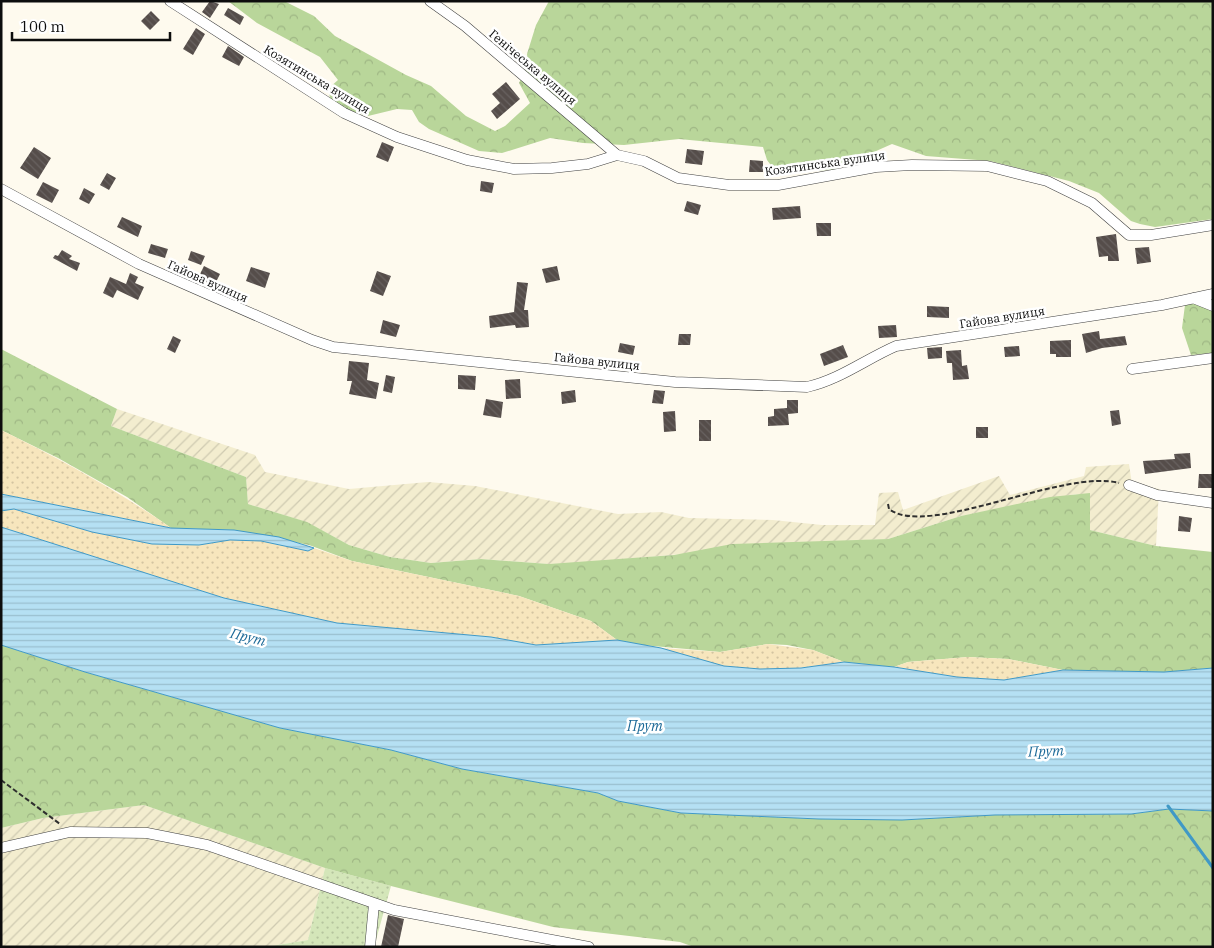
<svg xmlns="http://www.w3.org/2000/svg" width="1214" height="948" viewBox="0 0 1214 948" font-family="'IBM Plex Serif',serif">
<style>
.farmland{fill:url(#farmland-furrows)}
.grass{fill:url(#grass-dots)}
.forest{fill:url(#forest-crowns)}
.sand{fill:url(#sand-dots)}
.water{fill:url(#water-rules);stroke:#4099c6}
.lines{fill:none;stroke-linecap:round;stroke-linejoin:round}
.stream{stroke:#4099c6;stroke-width:3}
.building{fill:url(#building-back-hatch)}
.minor-casing{stroke:#404040;stroke-width:11}
.path{stroke:#2f2f2f;stroke-width:2;stroke-dasharray:5 2.5;stroke-linecap:butt}
.minor{stroke:#fff;stroke-width:10}
.labels{text-anchor:middle;dominant-baseline:central;stroke-width:5;stroke-linejoin:round;paint-order:stroke}
.street-label{font-size:12px;fill:#0d0d0d;stroke:#fff}
.water-label{font-size:14px;font-style:italic;fill:#1d6a98;stroke:#fff}
</style>
<defs>
<pattern id="farmland-furrows" width="10" height="10" patternUnits="userSpaceOnUse" patternTransform="scale(1.25)"><rect width="10" height="10" fill="#f3edcf"/><path d="M-1 1l2-2M0 10L10 0M9 11l2-2" fill="none" stroke="#cfcab1"/></pattern>
<pattern id="grass-dots" width="8" height="8" patternUnits="userSpaceOnUse" patternTransform="scale(1.25)"><rect width="8" height="8" fill="#d4e6b9"/><path d="M2 2h.1M6 6h.1" fill="none" stroke="#b5c49e" stroke-width="1.8" stroke-linecap="round"/></pattern>
<pattern id="forest-crowns" width="20" height="18" patternUnits="userSpaceOnUse" patternTransform="scale(1.25)"><rect width="20" height="18" fill="#b9d69a"/><path d="M2 6a3 3 0 1 1 6 0M12 15a3 3 0 1 1 6 0" fill="none" stroke="#9eb684"/></pattern>
<pattern id="sand-dots" width="8" height="8" patternUnits="userSpaceOnUse" patternTransform="scale(1.25)"><rect width="8" height="8" fill="#f7e6bd"/><path d="M2 2h.1M6 6h.1" fill="none" stroke="#d3c4a1" stroke-width="1.8" stroke-linecap="round"/></pattern>
<pattern id="water-rules" width="6" height="5" patternUnits="userSpaceOnUse" patternTransform="scale(1.25)"><rect width="6" height="5" fill="#b5e0f3"/><path d="M0 2.5h6" fill="none" stroke="#9abfcf"/></pattern>
<pattern id="building-back-hatch" width="6" height="6" patternUnits="userSpaceOnUse" patternTransform="scale(1.25)"><rect width="6" height="6" fill="#554d4a"/><path d="M-1 5l2 2M0 0l6 6M5-1l2 2" fill="none" stroke="#686260"/></pattern>
</defs>
<rect width="100%" height="100%" fill="#fefaee"/>
<!-- farmland -->
<path class="farmland" d="M117 409 255 455 265 472 349 489 428 482 475 486 618 514 661 512 689 518 773 520 822 525H875L879 493 898 492 903 510 999 476 1010 495 1084 476 1086 467 1129 464 1132 484 1159 489 1156 546 1090 530V494H1076L961 516 888 539 802 543 583 563 549 564 481 559 431 563 390 557 349 545 306 522 248 504 246 477 111 426Z
M144 805 325 868 308 940 265 947H1V828L43 818Z"/>
<!-- grass -->
<path class="grass" d="M325 868 391 886 374 947H265L308 940Z"/>
<!-- forest -->
<path class="forest" d="M228 1H284L314 16 335 36 406 75 431 86 466 116 495 131 505 126 530 103 519 83 528 64 527 54 536 25 549 1H1213V219L1155 227 1140 224 1131 221 1099 193 1069 181 990 161 926 156 892 144 833 170 776 172 767 160 763 147 679 139 624 145 583 143 550 138 502 153 479 151 429 129 419 122 412 110 397 109 368 116 347 110 330 101 329 88 338 80 320 57 257 23Z
M1213 300V353L1191 355 1182 328 1185 305Z
M1 349 117 409 111 426 246 477 248 504 307 522 349 545 390 557 431 563 481 559 549 564 674 555 732 544 888 539 961 516 1050 497 1090 493V530L1156 546 1213 552V668L1164 672 1063 670 1008 659 968 657 908 662 894 667 844 662 813 650 787 645 768 644 720 652 642 645 617 640 591 621 519 596 352 561 309 545 234 530 171 528 127 497 58 458 1 430Z
M1 645 85 672 280 728 391 750 462 769 598 793 618 801 681 813 819 819 902 820 995 815 1131 814 1169 809 1213 811V947H694L680 942 553 927 391 886 325 868 144 805 43 818 1 828Z"/>
<!-- sand -->
<path class="sand" d="M1 430C60 459 117 490 171 528L1 494Z
M14 509 92 532 152 544 199 545 230 540 261 541 308 551 314 548 352 561 519 596 591 621 617 640 536 645 491 637 337 623 224 598 1 527V511Z
M768 644 813 650 844 662C804 668 764 673 724 666 703 663 682 654 661 648L720 652Z
M968 657 1008 659 1063 670 1004 680 958 677 894 667 908 662Z"/>
<!-- water -->
<path class="water" d="M1 494 171 528 234 530 279 537 314 548 308 551 261 541 230 540 199 545 152 544 92 532 14 509 1 511Z
M1 527 224 598 337 623 491 637 536 645 617 640 661 648 724 666 760 669 801 668 844 662 894 667 957 677 1004 680 1063 670 1164 672 1213 668V811L1169 809 1131 814 995 815 902 820 819 819 681 813 618 801 598 793 462 769 391 750 280 728 85 672 1 645Z"/>
<g class="lines">
<!-- stream -->
<path class="stream" d="M1168 806 1213 868"/>
</g>
<!-- building -->
<path class="building" d="M210 1 219 4 210 18 202 12Z
M228 8 244 17 240 25 224 15Z
M151 11 160 20 150 30 141 21Z
M196 28 205 34 193 55 183 49Z
M228 46 244 57 239 66 222 57Z
M506 82 520 99 497 119 491 111 500 103 492 94Z
M382 142 394 147 388 162 376 157Z
M34 147 51 158 38 179 20 168Z
M687 149 704 151 702 165 685 163Z
M750 160 763 161V172H749Z
M107 173 116 178 109 190 100 185Z
M481 181 494 183 492 193 480 191Z
M43 182 59 190 52 203 36 195Z
M84 188 95 194 89 204 79 199Z
M687 201 701 205 698 215 684 211Z
M800 206 801 218 773 220 772 208Z
M122 217 142 226 138 237 117 227Z
M816 223H831V236H817Z
M1116 234 1119 261H1108V256L1099 257 1096 237Z
M151 244 168 249 165 258 148 253Z
M1149 247 1151 262 1137 264 1135 248Z
M62 250 72 256 69 259 80 263 77 271 53 258 55 255 58 256Z
M191 251 205 256 201 265 188 260Z
M204 266 220 274 214 286 198 278Z
M557 266 560 280 546 283 542 269Z
M251 267 270 273 265 288 246 281Z
M377 271 391 276 383 296 370 291Z
M130 273 138 277 135 283 144 287 138 300 117 290 113 298 103 293 110 277 126 284Z
M517 282 528 283 524 310H528L529 327 516 328 515 325 490 328 489 316 514 312Z
M927 306 949 307V318L927 317Z
M383 320 400 325 396 337 380 333Z
M896 325 897 337 879 338 878 326Z
M1099 331 1100 339 1125 336 1127 345 1102 348 1086 353 1082 334Z
M679 334H691L690 345H678Z
M173 336 181 340 175 353 167 349Z
M1071 340V357H1056V354H1050V341Z
M620 343 635 346 633 355 618 352Z
M843 345 848 357 824 366 820 354Z
M1019 346 1020 356 1005 357 1004 347Z
M942 347V358L928 359 927 348Z
M961 350 962 366 967 365 969 379 953 380 952 363H947L946 351Z
M349 361 369 363 367 380 379 383 376 399 349 394 352 381H347Z
M386 375 395 377 392 393 383 391Z
M458 375 476 376 475 390 458 389Z
M520 379 521 398 506 399 505 380Z
M575 390 576 402 562 404 561 392Z
M654 390 665 391 663 404 652 403Z
M486 399 503 402 501 418 483 415Z
M787 400H798V413L788 414 789 425 768 426V417L774 416V409L787 408Z
M1119 410 1121 424 1112 426 1110 411Z
M675 411 676 431 664 432 663 412Z
M699 420H711V441H699Z
M976 427H988V438H976Z
M1190 453 1191 468 1145 474 1143 461 1175 459 1174 454Z
M1199 474H1213V488H1198Z
M1179 516 1192 518 1190 532 1178 531Z
M388 915 404 919 398 947H381Z"/>
<g class="lines">
<!-- minor casing -->
<g class="minor-casing">
<path id="minor" d="M170 1 344 113 397 137 467 160 514 169 552 168 588 164 617 155 644 161 678 178 729 185H778L876 167 912 165 987 166 1047 181 1092 203 1129 235H1151L1213 225
M430 1 465 26 617 155
M1 189 139 264 312 340 333 347 675 382 807 387C839 380 866 359 896 346L1162 305 1213 294
M1193 298 1213 306
M1132 369 1213 358
M1129 485 1157 495 1213 503
M1 848 70 832 147 833 207 845 394 910 589 947
M370 947 374 904"/>
</g>
<!-- path -->
<path class="path" d="M888 504 889 509C928 539 1064 468 1119 483
M1 780 60 824"/>
<!-- minor -->
<use href="#minor" class="minor"/>
</g>
<g class="labels">
<!-- street labels -->
<g class="street-label">
<text transform="translate(533 67) rotate(40)">Генічеська вулиця</text>
<text transform="translate(317 79) rotate(31)">Козятинська вулиця</text>
<text transform="translate(825 163) rotate(-8)">Козятинська вулиця</text>
<text transform="translate(208 281) rotate(24)">Гайова вулиця</text>
<text transform="translate(1002 317) rotate(-9)">Гайова вулиця</text>
<text transform="translate(597 361) rotate(6)">Гайова вулиця</text>
</g>
<!-- water labels -->
<g class="water-label">
<text transform="translate(248 637) rotate(14)">Прут</text>
<text x="645" y="726">Прут</text>
<text transform="translate(1046 751) rotate(-2)">Прут</text>
</g>
</g>
<!-- border -->
<rect width="1214" height="948" fill="none" stroke="#0d0d0d" stroke-width="5"/>
<!-- scale -->
<path d="M12 32v8h158v-8" fill="none" stroke="#0d0d0d" stroke-width="2.5"/>
<text x="20" y="32" font-size="15" fill="#0d0d0d" stroke="#ffffff" stroke-width="4" paint-order="stroke">100 m</text>
</svg>
